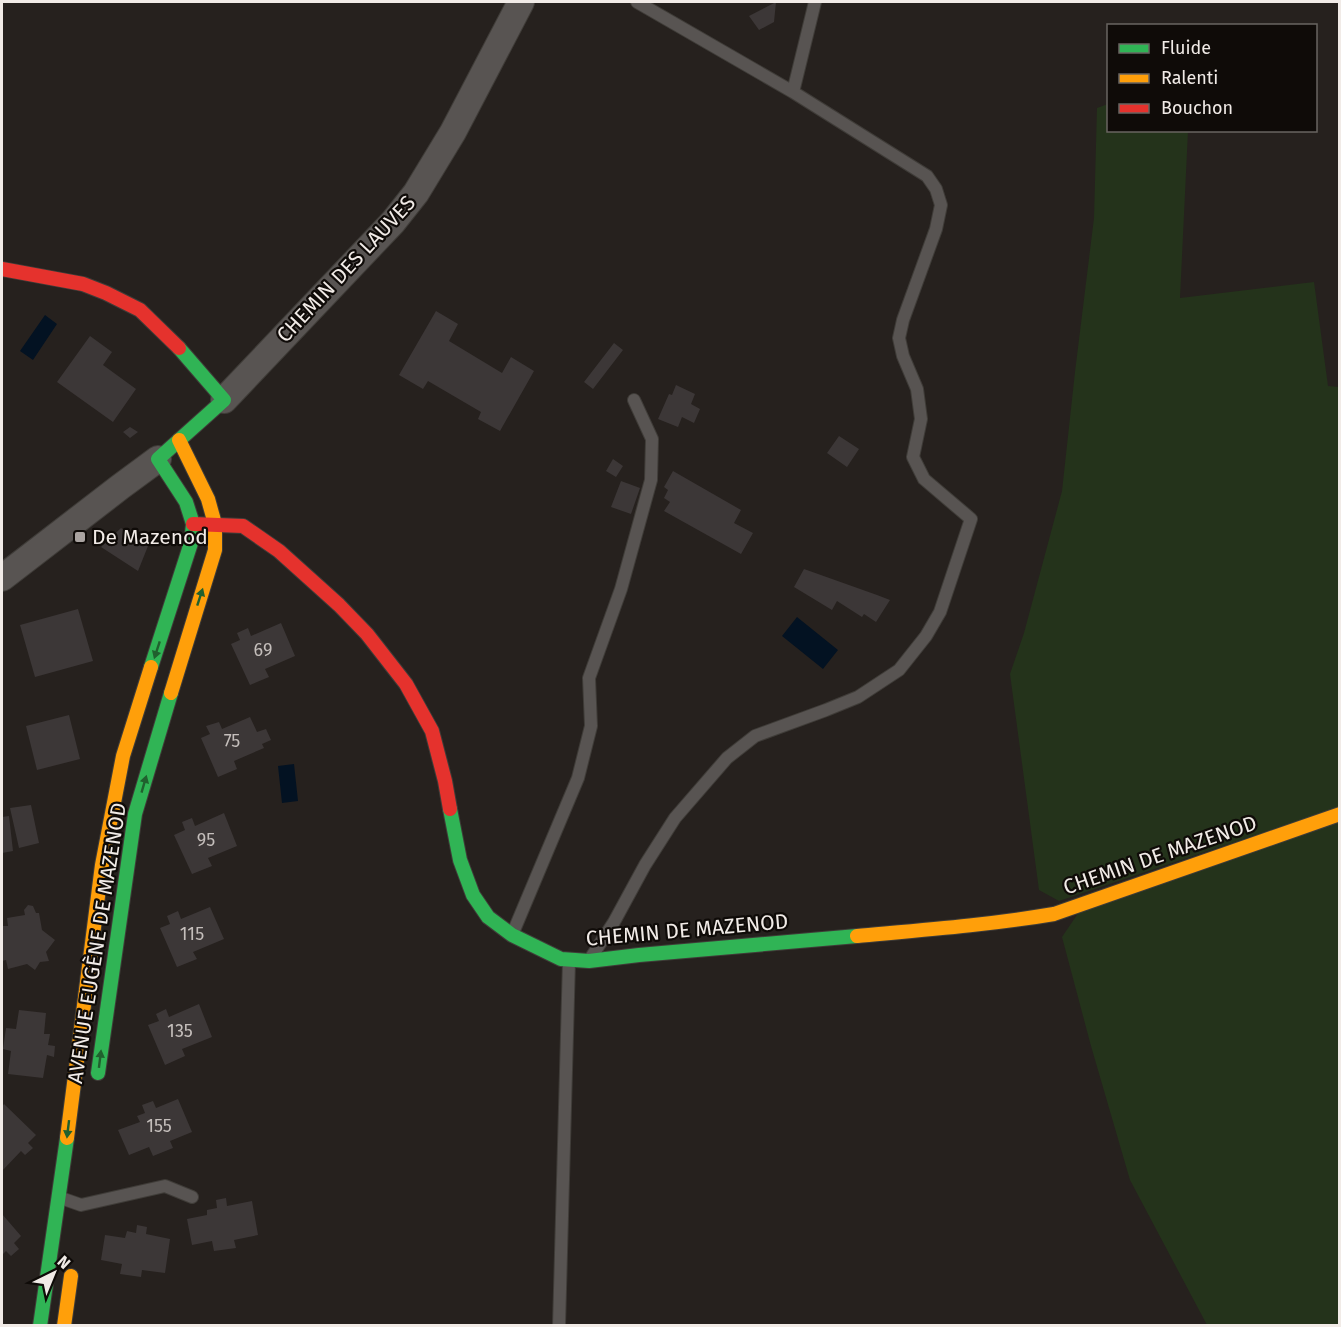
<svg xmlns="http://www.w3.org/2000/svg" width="1341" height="1327" viewBox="0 0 1341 1327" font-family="'Fira Sans',sans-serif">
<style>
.green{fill:#24331b}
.water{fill:#031222}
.building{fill:#3c3737}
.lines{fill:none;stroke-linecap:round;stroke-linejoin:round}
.lane-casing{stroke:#3f3c38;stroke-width:14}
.street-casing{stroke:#3f3c38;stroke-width:28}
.fast-casing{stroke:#3f3c38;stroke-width:16}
.slow-casing{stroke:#3f3c38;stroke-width:16}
.jam-casing{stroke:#3f3c38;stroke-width:16}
.lane{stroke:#585452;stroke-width:12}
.street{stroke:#585452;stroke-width:26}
.fast{stroke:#30b455;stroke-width:14}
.slow{stroke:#ff9f0a;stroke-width:14}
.jam{stroke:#e5322d;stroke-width:14}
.oneway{fill:#20602e}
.poi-dot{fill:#aaa4a1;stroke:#0f0b08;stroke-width:2}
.labels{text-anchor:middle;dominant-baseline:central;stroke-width:4.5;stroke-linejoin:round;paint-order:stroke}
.number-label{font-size:18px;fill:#c4bebb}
.street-label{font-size:21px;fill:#f1ebe7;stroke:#0f0b08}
.poi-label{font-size:21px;fill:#f1ebe7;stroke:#0f0b08;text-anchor:start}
</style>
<rect width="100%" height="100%" fill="#26211e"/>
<!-- green -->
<path class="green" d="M1108 104V130L1188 131 1180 298 1314 282 1328 386 1339 387V807L1059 901 1039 890 1010 674 1024 633 1062 491 1075 372 1094 218 1097 108Z
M1339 820V1325H1207L1130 1180 1091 1046 1062 937 1083 906Z"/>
<!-- water -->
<path class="water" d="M45 315 57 324 33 360 20 351Z
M797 617 838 650 823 669 782 636Z
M294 764 298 801 282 803 278 766Z"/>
<!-- building -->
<path class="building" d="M776 2 774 22 759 30 749 16Z
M436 311 458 324 449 341 502 373 511 357 534 371 500 431 478 419 481 412 428 381 423 389 399 375Z
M90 336 112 352 103 365 136 389 113 422 57 382Z
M614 343 623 350 593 389 584 382Z
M676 385 695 394 691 404 700 409 694 423 682 417 678 427 658 419 669 394 672 395Z
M130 427 138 432 130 438 123 432Z
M839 436 859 449 847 467 827 453Z
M613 459 623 466 616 477 606 471Z
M673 471 741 510 734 523 753 533 741 554 664 511 670 502 664 498 668 490 664 487Z
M621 481 640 488 631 514 611 507Z
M121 528 148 546 138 571 101 547Z
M804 569 877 595 890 600 876 622 864 614 862 617 837 601 832 610 794 587Z
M78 609 93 661 35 677 20 625Z
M281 623 295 656 265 669 269 677 250 685 231 644 240 640 237 633 248 628 251 636Z
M69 715 80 759 37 770 26 726Z
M250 717 257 732 266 729 271 740 262 744 264 748 234 761 237 769 218 777 201 738 210 734 206 726 219 722 222 729Z
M31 805 39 843 19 848 10 808Z
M224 813 237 846 208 858 212 866 192 874 174 835 185 830 182 822 192 818 195 826Z
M9 816 13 851 2 853V817Z
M28 905 33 906 36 913H39L42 930 55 940 46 952 49 961 40 962 35 970 27 964 8 969 6 960 2 961V926H8L7 918 25 915 24 910Z
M210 907 224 939 193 952 197 959 177 967 160 928 170 924 167 916 178 911 181 919Z
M199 1004 212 1037 182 1049 185 1056 165 1065 148 1025 159 1021 156 1014 166 1009 169 1017Z
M19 1010 46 1013 44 1034H50L48 1045 55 1046 54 1057 47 1055 43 1078 8 1074 11 1051 3 1049 6 1028 16 1029Z
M178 1099 192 1132 170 1141 173 1148 153 1156 149 1147 129 1155 118 1130 140 1122 137 1116 145 1113 142 1105 153 1101 156 1108Z
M4 1104 36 1135 28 1143 33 1148 25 1155 21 1151 2 1171V1107Z
M226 1198 227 1206 252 1201 258 1235 234 1240 236 1248 214 1251 212 1241 192 1245 187 1219 207 1215V1210L217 1208 216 1200Z
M2 1214 21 1236 14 1243 19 1249 11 1256 6 1251 2 1255Z
M137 1225 147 1227 146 1234 170 1239 165 1273 142 1270 141 1277 120 1274 122 1264 101 1260 105 1235 125 1238 127 1231 136 1233Z"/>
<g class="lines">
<!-- lane casing -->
<g class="lane-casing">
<path id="lane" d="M637 2 793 92 815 2
M512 935 578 778 591 726 589 678 621 589 651 480 652 439 634 400
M592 956 614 922 645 865 675 818 727 758 755 736 826 710 858 697 899 670 926 636 940 612 971 519 924 479 913 457 921 419 917 389 903 356 899 338 903 320 936 229 941 205 936 189 927 176 793 92
M61 1198 81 1205 165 1186 192 1197
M559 1326 569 961"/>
</g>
<!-- street casing -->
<g class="street-casing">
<path id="street" d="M224 400 393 222 416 193 453 132 521 2
M2 578 120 487 158 459"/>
</g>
<!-- fast casing -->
<g class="fast-casing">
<path id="fast" d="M151 667 191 543 193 524 186 502 158 459 224 400 179 348
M450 809 460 860 473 895 488 917 512 935 561 959 589 961 639 955 857 936
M98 1073 135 814 171 693
M40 1326 67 1138"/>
</g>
<!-- slow casing -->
<g class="slow-casing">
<path id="slow" d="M171 693 215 550V524L208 499 179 440
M857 936C923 930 989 925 1054 914L1340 814
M67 1138 102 865 123 756 151 667
M64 1326 71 1276"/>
</g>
<!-- jam casing -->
<g class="jam-casing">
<path id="jam" d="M2 269 83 284 106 293 140 310 179 348
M193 524 243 526 279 551 339 605 367 634 406 684 432 731 445 781 450 809"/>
</g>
<!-- lane -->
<use href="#lane" class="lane"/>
<!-- street -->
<use href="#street" class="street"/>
<!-- fast -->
<use href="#fast" class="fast"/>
<!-- slow -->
<use href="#slow" class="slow"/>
<!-- jam -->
<use href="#jam" class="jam"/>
</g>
<!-- one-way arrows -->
<defs><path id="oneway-solid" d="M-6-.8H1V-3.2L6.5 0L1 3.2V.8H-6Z" transform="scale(1.5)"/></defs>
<g class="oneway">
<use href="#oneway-solid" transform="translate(200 597) rotate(-72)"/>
<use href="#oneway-solid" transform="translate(157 650) rotate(108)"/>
<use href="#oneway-solid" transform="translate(144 784) rotate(-74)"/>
<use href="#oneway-solid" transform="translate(100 1059) rotate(-83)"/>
<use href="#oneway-solid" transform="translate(68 1129) rotate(97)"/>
</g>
<!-- markers -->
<rect class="poi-dot" x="74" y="531" width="12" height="12" rx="3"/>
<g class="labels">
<!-- number labels -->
<g class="number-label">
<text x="263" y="650">69</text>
<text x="232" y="741">75</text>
<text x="206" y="840">95</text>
<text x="192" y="934">115</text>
<text x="180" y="1031">135</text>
<text x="159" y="1126">155</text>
</g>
<!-- street labels -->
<g class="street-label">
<text transform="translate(346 269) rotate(-47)">CHEMIN DES LAUVES</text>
<text transform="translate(1160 855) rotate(-19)">CHEMIN DE MAZENOD</text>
<text transform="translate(687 930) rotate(-5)">CHEMIN DE MAZENOD</text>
<text transform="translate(97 943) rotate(-81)">AVENUE EUGÈNE DE MAZENOD</text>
</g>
<!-- poi labels -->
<g class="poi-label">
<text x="92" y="537">De Mazenod</text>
</g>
</g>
<!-- border -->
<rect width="1341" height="1327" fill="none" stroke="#f1ebe7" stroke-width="6"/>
<!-- legend -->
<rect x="1107" y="24" width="210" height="108" fill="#0f0b08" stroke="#696561" stroke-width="1.5"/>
<rect x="1119" y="44" width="30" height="9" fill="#30b455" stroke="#696561" stroke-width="1.5"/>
<text x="1161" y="54" font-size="18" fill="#f1ebe7">Fluide</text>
<rect x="1119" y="74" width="30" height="9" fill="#ff9f0a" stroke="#696561" stroke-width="1.5"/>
<text x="1161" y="84" font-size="18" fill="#f1ebe7">Ralenti</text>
<rect x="1119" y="104" width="30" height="9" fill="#e5322d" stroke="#696561" stroke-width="1.5"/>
<text x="1161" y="114" font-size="18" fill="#f1ebe7">Bouchon</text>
<!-- north arrow -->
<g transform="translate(54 1273) rotate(43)" stroke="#0f0b08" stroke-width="4.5" paint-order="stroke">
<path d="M0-4.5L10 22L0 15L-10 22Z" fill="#f1ebe7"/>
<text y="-9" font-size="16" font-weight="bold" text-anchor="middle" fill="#f1ebe7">N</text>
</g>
</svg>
